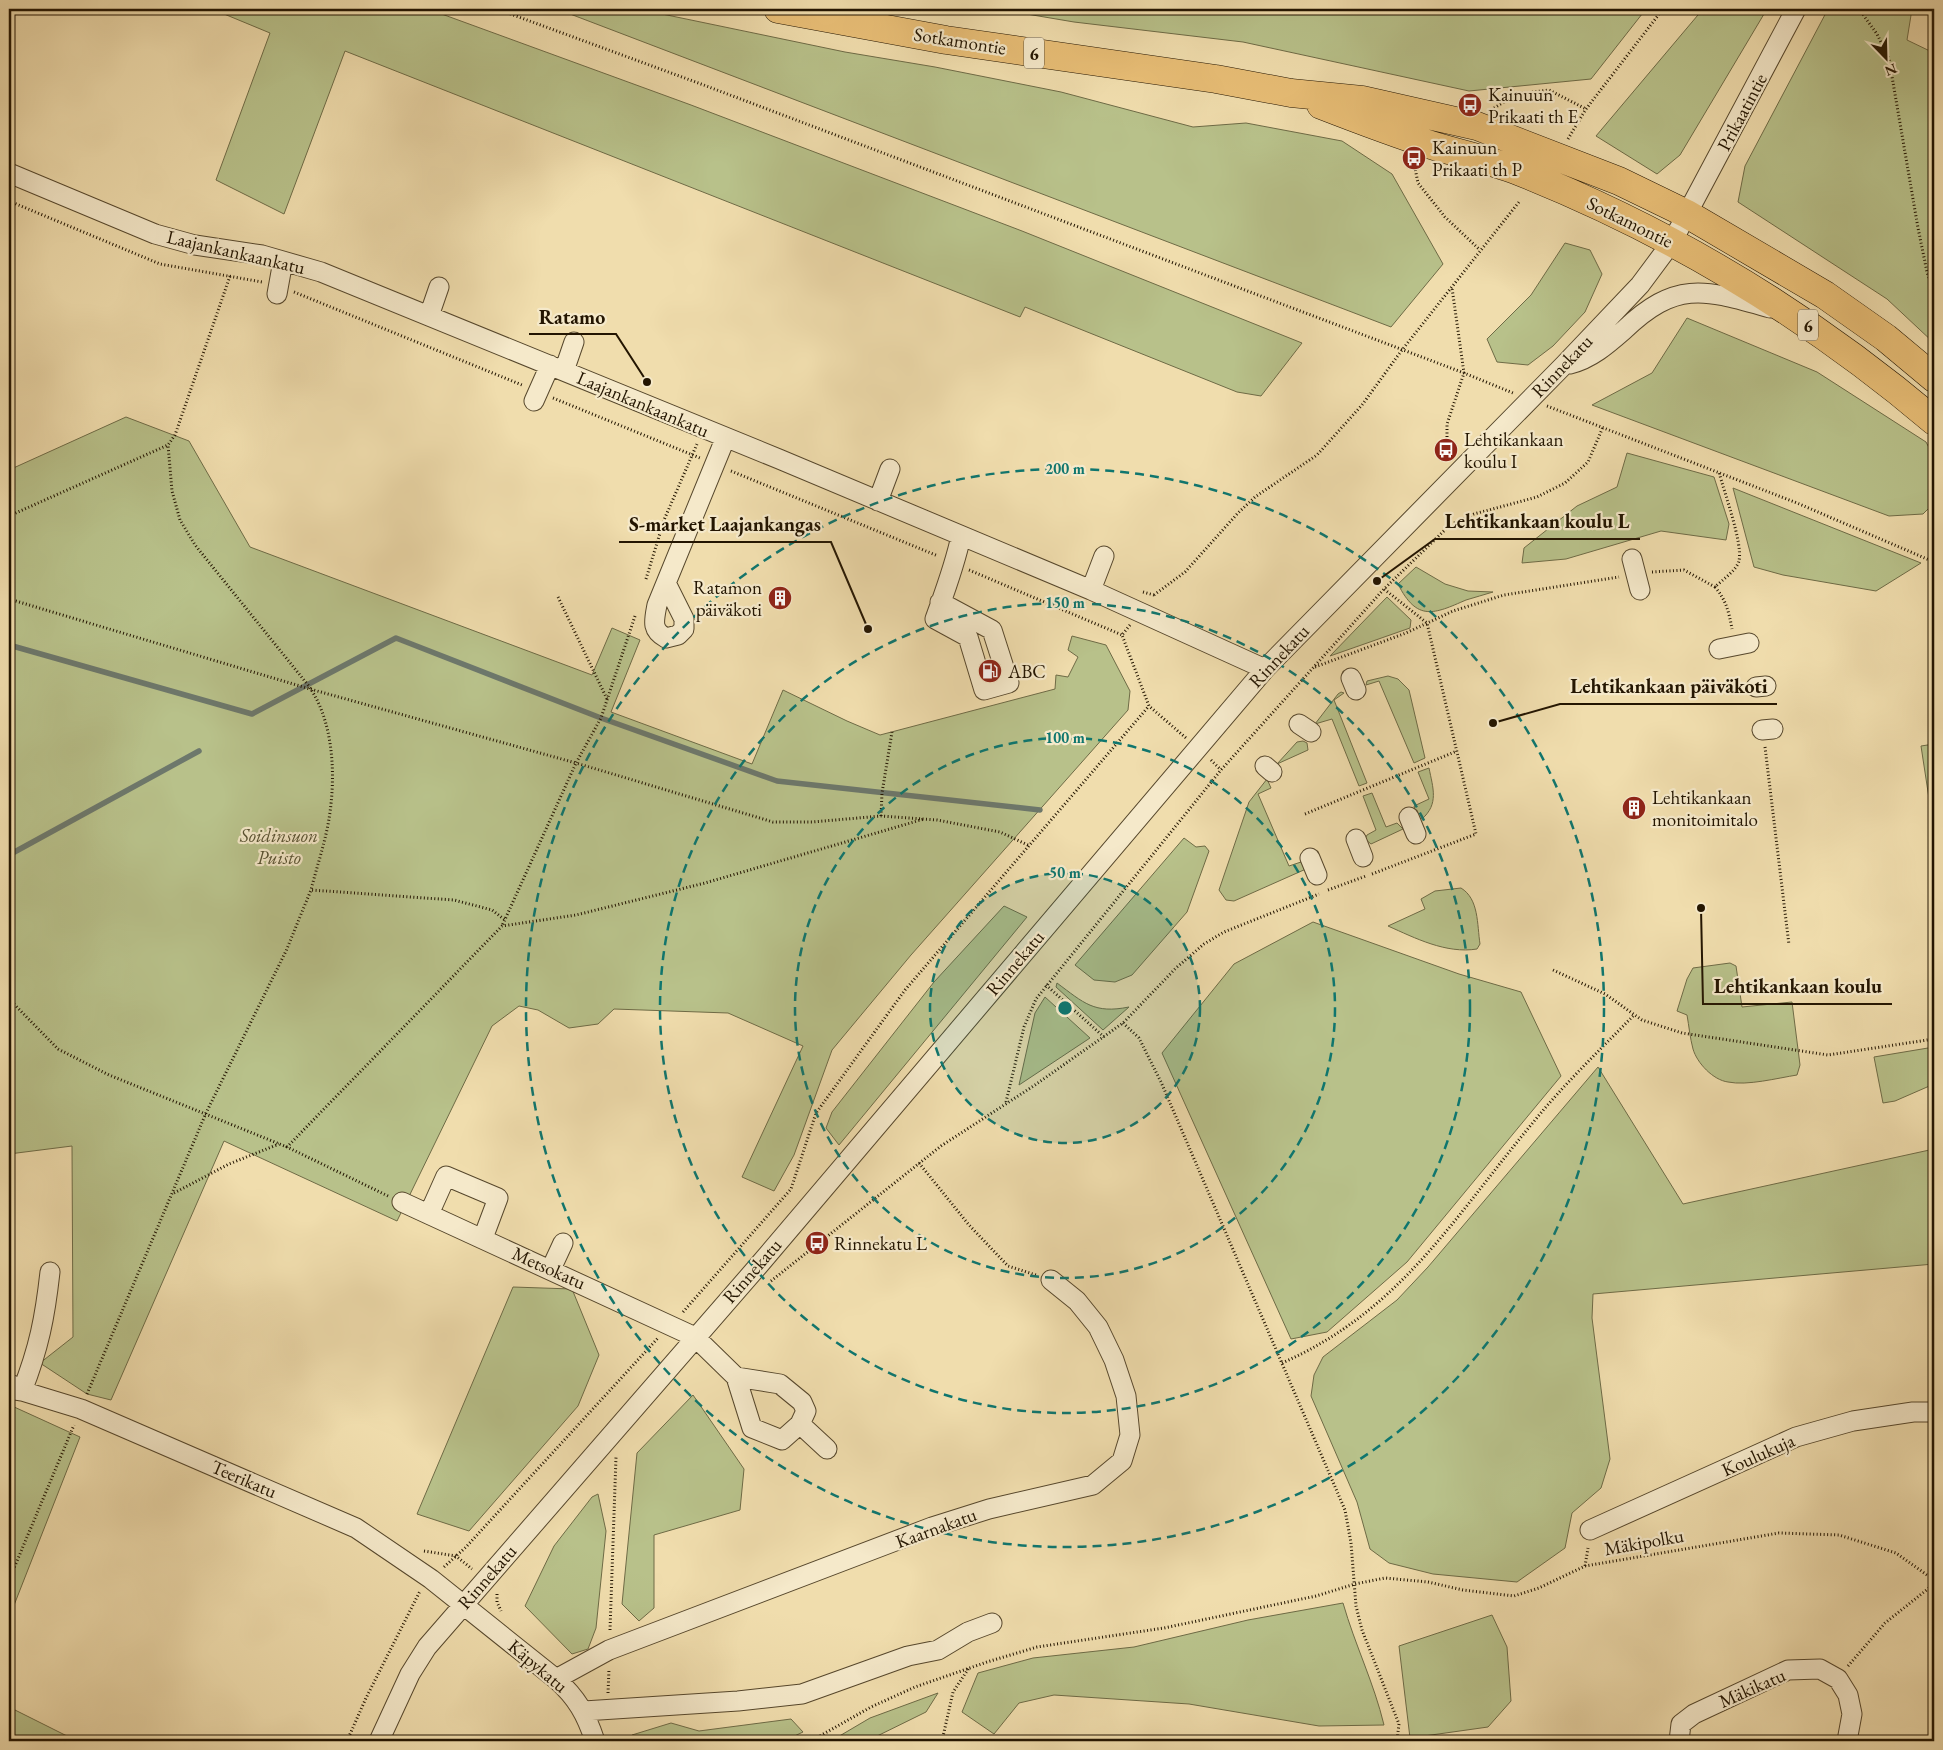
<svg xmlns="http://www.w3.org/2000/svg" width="1943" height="1750" viewBox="0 0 1943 1750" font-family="'EB Garamond',serif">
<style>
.green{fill:#b8c18a;stroke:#6e6b46}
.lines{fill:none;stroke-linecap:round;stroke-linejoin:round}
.stream{stroke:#6d786c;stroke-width:5.5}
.minor-casing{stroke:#56472c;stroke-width:21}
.highway-casing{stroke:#231501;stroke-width:29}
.path{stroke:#231501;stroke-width:3;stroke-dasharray:1 2.5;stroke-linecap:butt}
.minor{stroke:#f5e9ca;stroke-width:19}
.highway{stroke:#e8be76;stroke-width:28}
.ring{fill:none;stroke:#0f766e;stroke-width:2.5;stroke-dasharray:9 6}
.labels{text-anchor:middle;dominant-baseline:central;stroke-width:4.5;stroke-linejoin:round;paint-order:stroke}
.shield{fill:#f5e9ca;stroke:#62553d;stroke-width:1}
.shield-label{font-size:18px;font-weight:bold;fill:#231501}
.street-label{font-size:19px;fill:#231501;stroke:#f5e9ca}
.poi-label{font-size:19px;fill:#231501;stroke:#f5e9ca;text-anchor:start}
.park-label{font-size:19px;font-style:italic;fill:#575131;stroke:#f5e9ca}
.centre{fill:#0f766e;stroke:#f5e9ca;stroke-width:2.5}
.ring-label{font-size:15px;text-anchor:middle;font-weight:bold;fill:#0f766e;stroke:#f5e9ca;stroke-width:4.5;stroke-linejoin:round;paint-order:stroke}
.leader{fill:none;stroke:#231501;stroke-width:2}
.callout-dot{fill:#231501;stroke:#f5e9ca;stroke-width:2}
.callout-label{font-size:20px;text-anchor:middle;font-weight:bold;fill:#231501;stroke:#f5e9ca;stroke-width:4.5;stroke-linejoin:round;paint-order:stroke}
</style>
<rect width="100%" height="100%" fill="#f0ddad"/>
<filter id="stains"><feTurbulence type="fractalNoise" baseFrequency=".004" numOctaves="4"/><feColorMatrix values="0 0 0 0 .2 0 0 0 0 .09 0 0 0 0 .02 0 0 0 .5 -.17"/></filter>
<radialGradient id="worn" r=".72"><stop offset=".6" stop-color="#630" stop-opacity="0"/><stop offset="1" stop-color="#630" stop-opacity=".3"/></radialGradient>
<!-- green -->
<path class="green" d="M212 9H428L691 105 1022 231 1302 343 1261 396 1237 392 1025 307 1020 317 345 51 284 214 216 180 270 33Z
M557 9H638L845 52 935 67 1061 92 1193 127 1246 123 1342 141 1392 174 1443 264 1391 327Z
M997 9H1646L1591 79 1469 91 1243 42 1074 22Z
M1703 9H1767L1680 155 1657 174 1596 136Z
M1828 9H1912L1907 40 1934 53V343L1887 299 1738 202 1745 166Z
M1565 243 1590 250 1602 274 1585 312 1553 346 1528 365 1497 362 1487 339 1531 295Z
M1687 318 1817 372 1926 442 1934 457V503L1923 514 1889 516 1592 405 1652 373Z
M126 417 189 441 250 547 592 675 612 628 640 640 611 712 752 764 783 690 847 721 880 735 1055 689 1056 675 1068 677 1078 657 1068 650 1072 636 1106 645 1130 691 1128 710 911 955 832 1050 794 1155 774 1191 742 1177 803 1046 728 1013 614 1009 598 1024 569 1028 538 1010 519 1006 492 1026 397 1221 224 1141 111 1400 87 1394 40 1363 73 1337 72 1146 9 1154V470Z
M1627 453 1714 477 1729 524 1726 540 1661 531 1566 559 1522 563 1524 548 1577 506 1617 487Z
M1733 488 1921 563 1876 591 1783 575 1754 567Z
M1416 567 1445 584 1468 591 1493 592C1484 595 1475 597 1466 600 1434 614 1417 622 1398 584Z
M1387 597 1411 620 1410 628 1330 656Z
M1388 676 1398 679 1409 690 1425 758 1414 763 1379 681 1366 685 1367 681Z
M1341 692 1344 693 1334 700 1367 783 1359 786 1332 719 1315 724 1338 694Z
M1303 741 1307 743 1308 750 1277 764 1297 742Z
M1934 744V831L1921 746Z
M1429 768C1433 788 1439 804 1422 819L1417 817 1414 806 1429 799 1418 772Z
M1267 779 1271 788 1258 794 1289 866 1301 862 1304 864 1306 869 1234 901 1226 900 1219 890 1249 802Z
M1372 793 1386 827 1397 823 1403 829 1371 844 1365 839 1367 835 1376 830 1363 796Z
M1184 838 1196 847 1205 846 1209 851 1187 912 1132 975 1115 982 1094 980 1075 965Z
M1461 888C1479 899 1477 924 1480 944L1477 949C1446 954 1415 938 1388 926L1425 909 1421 899 1435 891Z
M1004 906 1027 917 839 1145 826 1128 832 1112 934 982Z
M1313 922 1459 974 1521 992 1561 1076 1407 1262 1327 1332 1291 1339 1162 1053 1234 964Z
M1730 963 1736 966 1742 1007 1792 1002 1800 1065 1797 1075C1778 1078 1747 1086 1728 1082 1713 1080 1697 1063 1693 1049 1690 1038 1689 1026 1687 1015L1677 1011 1687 979 1693 968Z
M1057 983C1084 1003 1094 1014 1129 1007L1103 1030 1056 987Z
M1045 997 1090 1038 1019 1085 1035 1013Z
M1934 1047V1084L1895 1101 1883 1103 1874 1057Z
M1598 1067 1683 1204 1934 1149V1264L1593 1294 1592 1318 1610 1459 1601 1488 1572 1513 1565 1548 1517 1582 1433 1574 1389 1563 1370 1549 1357 1502 1311 1396 1314 1375 1323 1357 1397 1300 1428 1267Z
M513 1287 572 1289 599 1355 578 1406 469 1531 417 1514Z
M693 1395 744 1469 740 1510 654 1535V1608L639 1621 622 1604 637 1453Z
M12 1406 80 1437 9 1618V1414Z
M598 1494 606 1531 596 1628 588 1649 572 1654 525 1606 554 1546 592 1497Z
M1343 1603C1355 1645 1374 1683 1384 1725L1319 1726 1189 1704 1054 1695 1019 1703 994 1734 962 1712 978 1673 1033 1658 1134 1647 1248 1620Z
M1492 1615 1507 1647 1511 1701 1488 1727 1410 1738 1399 1646Z
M938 1693 926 1712 867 1741H831L870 1718Z
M9 1707 77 1741H9Z
M791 1719 803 1732 784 1741H632V1735L671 1723 699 1731Z"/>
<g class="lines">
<!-- stream -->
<path class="stream" d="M9 645 252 714 396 638 601 718 777 781 1040 810
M9 855 199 751"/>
<!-- minor casing -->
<g class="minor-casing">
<path id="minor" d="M9 173 155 234 195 245 262 255 321 272 779 459 1091 590 1265 669
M277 294 283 261
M429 316 439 287
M1570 364C1591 359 1608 344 1624 330 1677 279 1706 290 1770 308
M564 371 574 342
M534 401 550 365
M878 501 890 469
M1632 559 1640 590
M666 583 684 619V629L678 635 666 638C651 630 654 621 657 605L725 439
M1091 590 1104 556
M940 602 992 630 1009 683 984 690 968 637 935 619C945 591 955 565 961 536
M1719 649 1749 643
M1351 678 1356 690
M1756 687 1766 686
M1299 724 1311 732
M1762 730 1773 729
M1265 766 1272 772
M1409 817 1416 834
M1356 839 1363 857
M1310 858 1317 875
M402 1202 695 1337 736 1377 780 1384 802 1402 806 1411 800 1424 827 1449
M429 1214 446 1176 498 1198 483 1238
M551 1269 563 1243
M736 1377 752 1428 782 1440 800 1424
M12 1385 22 1391C39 1348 45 1317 50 1272
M9 1389 22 1391 81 1409 356 1528 431 1579 556 1679C577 1698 586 1714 595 1741
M1590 1530 1796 1437 1853 1421 1913 1412H1934
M556 1679 609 1650 932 1527 989 1509 1093 1485 1122 1461 1130 1435 1126 1396 1114 1360 1098 1327 1077 1301 1051 1280
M584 1711 738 1701 802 1694 908 1656 938 1650 968 1632 992 1623
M379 1741 410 1674 427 1647 759 1265 1265 669 1564 365 1640 285 1672 242 1796 9
M1679 1741 1681 1724 1694 1714 1788 1670 1820 1669 1838 1679 1848 1695 1852 1714 1847 1741"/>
</g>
<!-- highway casing -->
<g class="highway-casing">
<path id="highway" d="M778 9 946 40 1216 79 1291 93 1362 100 1477 126 1619 181 1687 214 1825 295 1886 338 1934 378
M1321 105C1357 119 1394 133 1431 145 1460 154 1490 160 1518 171 1669 231 1810 316 1934 421"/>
</g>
<!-- path -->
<path class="path" d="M497 9 701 84 1464 373 1513 393
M1859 9 1877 34 1889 59 1918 228 1927 272 1934 292
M1494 108 1517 94 1549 90 1586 109
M1568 139 1586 109 1663 9
M1414 163 1418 183 1445 217 1480 250
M9 201 160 264 262 282
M230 276 175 435 168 445 172 491 180 520 195 545 308 685C334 721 336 776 329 819 325 843 317 866 311 890L454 900 492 910 505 920
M294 292 522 385
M553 398 700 458
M1547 406 1797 503 1934 562
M1447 458V424L1464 373 1452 288
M731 471 938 556
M9 516 168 445
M969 570 1122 635
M1652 572 1684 570 1715 587C1722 580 1736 571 1739 561 1743 543 1724 492 1719 472
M646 579 664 520 697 444
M1715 587C1726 600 1729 612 1732 629
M1143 592 1154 595
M1154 595 1185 572 1238 513 1255 497 1317 455 1362 405 1402 350 1519 202
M558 597 607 699
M9 599 310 689 576 763 502 926
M635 616 601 718 576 763 773 822H812L881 816 937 820 1000 832 1030 846
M1130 625 1122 635 1149 706 1186 738
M1315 667 1406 633 1453 611 1504 595 1619 577
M1765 747 1789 945
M1211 760 1221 770
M1305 814 1457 751
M881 816 882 793 892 732
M1372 874 1476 834 1427 623 1384 589
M1328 890 1366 876
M1553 970 1605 994 1642 1020 1682 1033 1828 1055 1934 1039
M1046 985 1104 1037
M9 999 58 1049 109 1075 287 1147
M1123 1023 1139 1038 1161 1082 1345 1510 1351 1543 1356 1606 1362 1630 1399 1724 1397 1741
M1006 1102 1024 1027 1036 999 1221 770 1384 589 1450 525 1474 514 1537 497 1565 483 1588 462 1603 427
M919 1163 969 1225 1008 1266 1036 1275
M174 1193 229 1164 279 1144
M388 1196 287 1147 502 926 576 915 705 883 924 819
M771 1281 941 1146 1035 1085 1123 1023 1176 968 1204 944 1224 932 1319 894
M683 1312 791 1189 816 1113 905 990 1149 706
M1282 1363C1399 1312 1453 1219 1531 1125 1562 1086 1599 1051 1634 1015
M87 1394 206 1113 286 951 311 890
M424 1551 456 1556 472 1569
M1585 1566 1588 1548
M444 1567 466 1547 658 1338
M9 1580 74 1425
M497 1594V1602L501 1611
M610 1630 616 1457
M1848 1666 1885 1623 1934 1584
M608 1693 609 1669
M347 1741 366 1698 420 1591
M811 1741 871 1707 915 1687 987 1662 1037 1647 1164 1628 1316 1596 1355 1584 1385 1578 1428 1582 1463 1590 1514 1596 1539 1588 1585 1566 1779 1533 1839 1535 1896 1553 1934 1580
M942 1741 953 1692 969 1668"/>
<!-- minor -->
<use href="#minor" class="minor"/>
<!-- highway -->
<use href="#highway" class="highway"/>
</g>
<!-- distance rings -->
<circle cx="1065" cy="1008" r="135" fill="#0f766e" fill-opacity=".12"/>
<g class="ring">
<circle cx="1065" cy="1008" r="135"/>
<circle cx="1065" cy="1008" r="270"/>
<circle cx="1065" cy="1008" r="405"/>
<circle cx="1065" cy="1008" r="539"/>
</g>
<!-- icons -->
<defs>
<g id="bus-disc" transform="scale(1.25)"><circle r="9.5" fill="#8f2418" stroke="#f5e9ca"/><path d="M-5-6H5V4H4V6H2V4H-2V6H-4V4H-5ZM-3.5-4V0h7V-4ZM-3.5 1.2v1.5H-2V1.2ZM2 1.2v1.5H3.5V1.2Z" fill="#fff"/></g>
<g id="building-disc" transform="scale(1.25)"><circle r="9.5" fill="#8f2418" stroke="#f5e9ca"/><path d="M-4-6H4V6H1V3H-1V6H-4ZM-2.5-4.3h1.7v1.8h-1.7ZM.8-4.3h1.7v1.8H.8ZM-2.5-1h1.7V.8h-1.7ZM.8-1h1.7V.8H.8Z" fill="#fff"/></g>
<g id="fuel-disc" transform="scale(1.25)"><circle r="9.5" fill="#8f2418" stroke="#f5e9ca"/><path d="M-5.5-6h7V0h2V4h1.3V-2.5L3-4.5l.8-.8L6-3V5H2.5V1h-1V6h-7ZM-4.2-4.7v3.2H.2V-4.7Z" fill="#fff"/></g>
</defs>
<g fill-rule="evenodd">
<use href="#bus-disc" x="1470" y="105"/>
<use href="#bus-disc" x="1414" y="158"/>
<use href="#bus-disc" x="1446" y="450"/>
<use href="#building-disc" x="780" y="598"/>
<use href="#fuel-disc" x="990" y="671"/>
<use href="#building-disc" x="1634" y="808"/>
<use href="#bus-disc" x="817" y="1243"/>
</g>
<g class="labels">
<!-- shield labels -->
<g class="shield">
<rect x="1024" y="37.5" width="20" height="31" rx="4"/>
<rect x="1798" y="309.5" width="20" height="31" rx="4"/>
</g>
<g class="shield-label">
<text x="1034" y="53">6</text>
<text x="1808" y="325">6</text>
</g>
<!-- street labels -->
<g class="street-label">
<text transform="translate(960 41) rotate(9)">Sotkamontie</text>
<text transform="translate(1742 112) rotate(-62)">Prikaatintie</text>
<text transform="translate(1630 222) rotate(26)">Sotkamontie</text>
<text transform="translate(236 252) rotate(13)">Laajankankaankatu</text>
<text transform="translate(1562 366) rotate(-46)">Rinnekatu</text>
<text transform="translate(643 404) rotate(23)">Laajankankaankatu</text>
<text transform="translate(1279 656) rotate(-47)">Rinnekatu</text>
<text transform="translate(1015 963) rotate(-50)">Rinnekatu</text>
<text transform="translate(549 1268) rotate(24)">Metsokatu</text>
<text transform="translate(752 1271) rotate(-49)">Rinnekatu</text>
<text transform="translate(1758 1455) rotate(-24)">Koulukuja</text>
<text transform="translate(244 1479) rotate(23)">Teerikatu</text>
<text transform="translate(936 1528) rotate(-20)">Kaarnakatu</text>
<text transform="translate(1644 1542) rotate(-10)">Mäkipolku</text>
<text transform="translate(487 1577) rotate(-49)">Rinnekatu</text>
<text transform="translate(538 1666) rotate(40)">Käpykatu</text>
<text transform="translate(1752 1688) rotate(-24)">Mäkikatu</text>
</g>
<!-- poi labels -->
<g class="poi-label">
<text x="1488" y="94">Kainuun<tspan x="1488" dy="22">Prikaati th E</tspan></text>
<text x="1432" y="147">Kainuun<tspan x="1432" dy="22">Prikaati th P</tspan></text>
<text x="1464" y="439">Lehtikankaan<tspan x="1464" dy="22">koulu I</tspan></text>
<text x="762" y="587" text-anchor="end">Ratamon<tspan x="762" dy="22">päiväkoti</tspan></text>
<text x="1008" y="671">ABC</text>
<text x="1652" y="797">Lehtikankaan<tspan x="1652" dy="22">monitoimitalo</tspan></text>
<text x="834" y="1243">Rinnekatu L</text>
</g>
<!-- park labels -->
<g class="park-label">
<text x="279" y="835">Soidinsuon<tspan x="279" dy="22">Puisto</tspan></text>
</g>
</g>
<circle cx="1065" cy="1008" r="8" class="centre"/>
<g class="ring-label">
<text x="1065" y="474">200 m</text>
<text x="1065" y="608">150 m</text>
<text x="1065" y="743">100 m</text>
<text x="1065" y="878">50 m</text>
</g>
<!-- callouts -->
<path class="leader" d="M647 382L616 334H529M1377 581L1435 539H1640M868 629L831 542H619M1493 723L1560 704H1777M1701 908L1703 1004H1892"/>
<g class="callout-dot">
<circle cx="647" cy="382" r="5"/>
<circle cx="1377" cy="581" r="5"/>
<circle cx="868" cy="629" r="5"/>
<circle cx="1493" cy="723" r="5"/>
<circle cx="1701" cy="908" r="5"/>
</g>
<g class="callout-label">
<text x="572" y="324">Ratamo</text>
<text x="1537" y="528">Lehtikankaan koulu L</text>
<text x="725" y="531">S-market Laajankangas</text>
<text x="1669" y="693">Lehtikankaan päiväkoti</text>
<text x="1798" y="993">Lehtikankaan koulu</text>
</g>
<!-- margin -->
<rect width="1943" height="1750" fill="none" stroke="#f0ddad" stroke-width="30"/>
<rect x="10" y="10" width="1923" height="1730" fill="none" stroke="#231501" stroke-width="2.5"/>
<rect x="15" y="15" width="1913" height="1720" fill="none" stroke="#231501"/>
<!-- north arrow -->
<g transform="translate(1886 58) rotate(157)" stroke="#f5e9ca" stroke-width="4" paint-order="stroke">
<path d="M0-4L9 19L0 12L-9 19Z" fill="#231501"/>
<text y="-8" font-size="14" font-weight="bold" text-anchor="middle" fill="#231501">N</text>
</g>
<rect width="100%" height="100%" filter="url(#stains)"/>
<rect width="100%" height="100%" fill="url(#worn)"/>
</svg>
